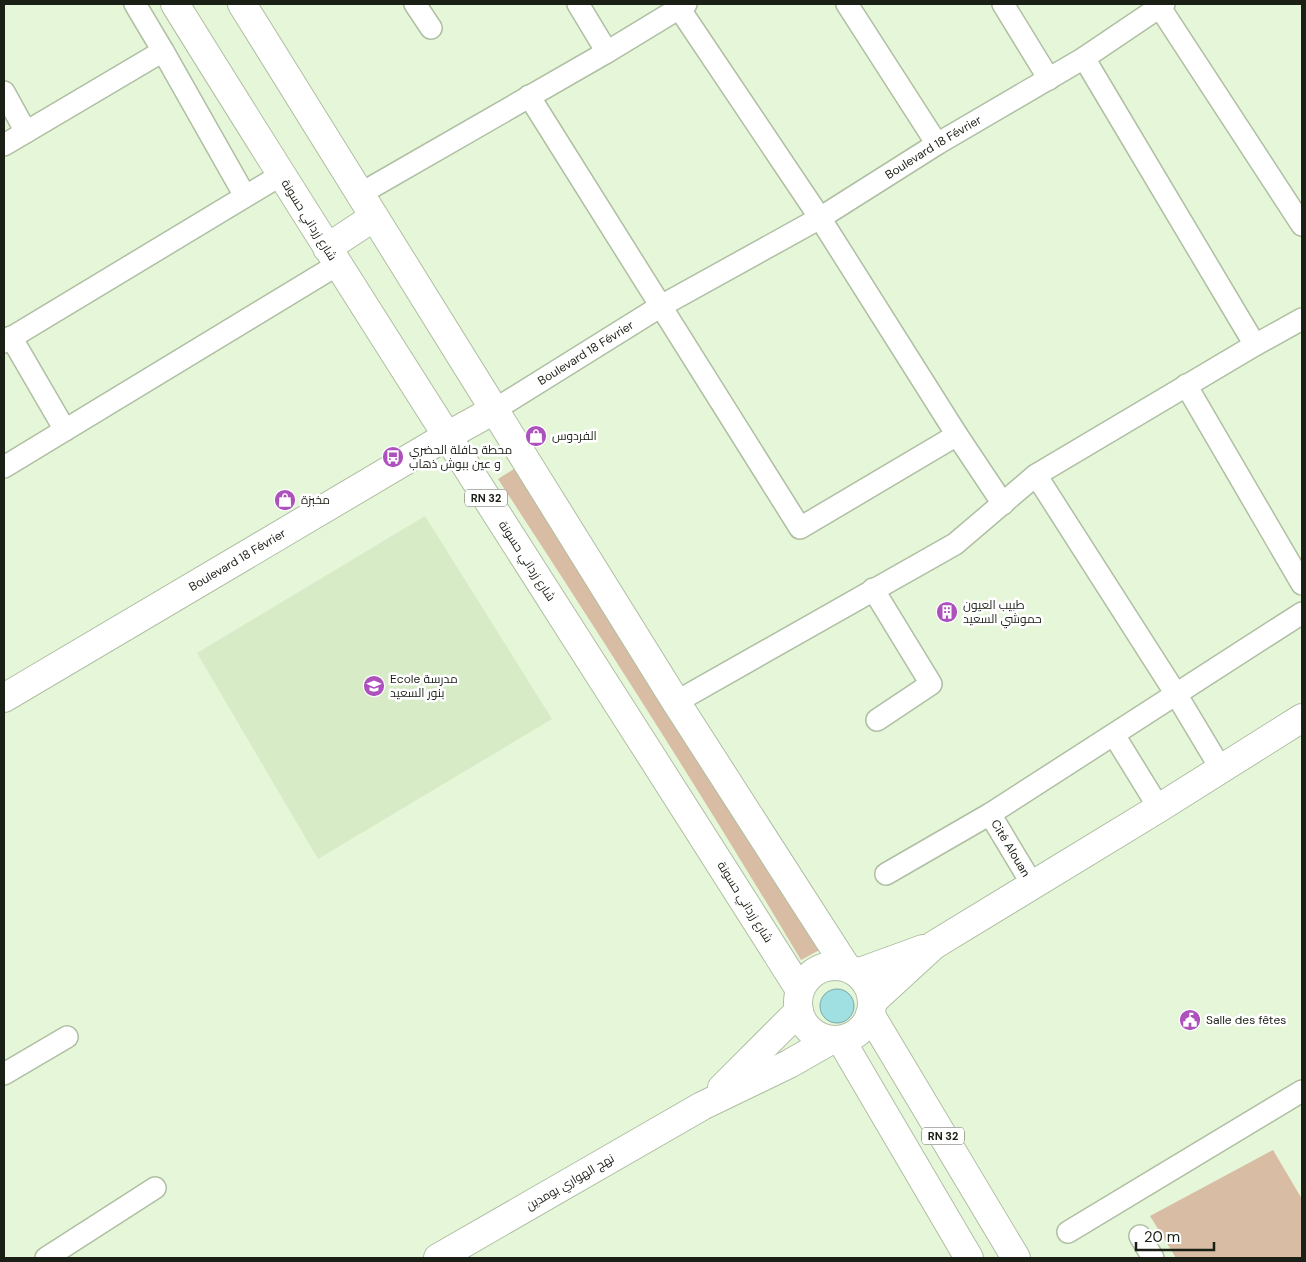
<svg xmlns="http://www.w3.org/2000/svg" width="1306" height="1262" viewBox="0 0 1306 1262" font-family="'DM Sans',Cairo,sans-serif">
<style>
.built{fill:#d7ebc7}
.green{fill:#d8bca4}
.water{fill:#a0e0e2;stroke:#78a6a5}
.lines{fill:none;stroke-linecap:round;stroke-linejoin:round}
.minor-casing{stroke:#afbfa3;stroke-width:24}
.secondary-casing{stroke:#afbfa3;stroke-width:30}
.primary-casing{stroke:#afbfa3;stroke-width:30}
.minor{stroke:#fff;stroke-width:21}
.secondary{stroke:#fff;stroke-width:28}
.primary{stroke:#fff;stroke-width:28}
.labels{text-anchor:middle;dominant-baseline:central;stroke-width:5;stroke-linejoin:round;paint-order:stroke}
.shield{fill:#fff;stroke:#5f635c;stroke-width:1}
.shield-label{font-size:11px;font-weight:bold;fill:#1b2016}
.street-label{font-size:12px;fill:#1b2016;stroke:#fff}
.poi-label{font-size:12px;fill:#1b2016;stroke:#fff;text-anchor:start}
</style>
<rect width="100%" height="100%" fill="#e6f6d9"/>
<!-- built -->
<path class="built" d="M425 516 552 719 318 859 197 653Z"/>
<!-- green -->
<path class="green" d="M514 469 825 947 801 960C704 797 602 638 498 479Z
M1273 1150 1302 1199V1258H1176L1150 1216Z"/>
<!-- water -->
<path class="water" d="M820 1006a17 17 0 1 1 34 0a17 17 0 1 1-34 0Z"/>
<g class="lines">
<!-- minor casing -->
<g class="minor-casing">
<g id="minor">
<path d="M415 4 431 28"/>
<path d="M578 4 607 52"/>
<path d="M847 4 937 144"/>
<path d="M1003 4 1049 79"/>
<path d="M1159 6 1302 225"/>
<path d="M679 8 820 218 957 435 1003 504"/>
<path d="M163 51 245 196"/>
<path d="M1084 58 1255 345"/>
<path d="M4 92 26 132"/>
<path d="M529 96 800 528 957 435"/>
<path d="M4 145 163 51 135 4"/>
<path d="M360 194 607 52 686 4"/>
<path d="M11 337 65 430"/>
<path d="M4 342 281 175"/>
<path d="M1186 385 1302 584"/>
<path id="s1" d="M494 410 661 306 820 218 937 144 1084 58 1164 4"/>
<path d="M4 467 337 265"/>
<path d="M1036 475 1176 694 1221 769"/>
<path d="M873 589 931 684 877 720"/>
<path d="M676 702 955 544 1036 475 1255 345 1302 319"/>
<path d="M1114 735 1159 808"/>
<path id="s2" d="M990 814 1032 884"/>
<path d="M886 874 990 814 1302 613"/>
<path d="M4 1074 67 1037"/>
<path d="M1068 1232 1302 1091"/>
<path d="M1140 1236 1153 1258"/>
<path d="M46 1258 155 1188"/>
</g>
</g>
<!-- secondary casing -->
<g class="secondary-casing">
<g id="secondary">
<path id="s3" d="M4 698 447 436 494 410"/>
<path d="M857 973 923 949"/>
<path d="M872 1002 934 945 1159 808 1302 718"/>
<path d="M722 1088 799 1011"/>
<path d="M438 1258 702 1106 789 1064 831 1040"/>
</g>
</g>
<!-- primary casing -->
<g class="primary-casing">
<path id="primary" d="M175 4C380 335 592 661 800 990
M242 4 676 702 847 968
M327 248 374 217
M798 1003a37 37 0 1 1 74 0a37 37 0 1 1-74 0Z
M870 1014 1016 1258
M841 1040 969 1258"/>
</g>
<!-- minor -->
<use href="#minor" class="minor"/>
<!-- secondary -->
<use href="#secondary" class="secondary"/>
<!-- primary -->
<use href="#primary" class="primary"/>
</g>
<!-- icons -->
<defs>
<g id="shop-disc" transform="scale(1.125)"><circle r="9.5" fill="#ad52bd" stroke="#fff"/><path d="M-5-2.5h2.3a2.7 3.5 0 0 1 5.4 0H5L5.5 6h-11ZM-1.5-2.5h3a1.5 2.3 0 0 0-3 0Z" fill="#fff"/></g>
<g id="bus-disc" transform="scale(1.125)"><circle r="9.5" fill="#ad52bd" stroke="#fff"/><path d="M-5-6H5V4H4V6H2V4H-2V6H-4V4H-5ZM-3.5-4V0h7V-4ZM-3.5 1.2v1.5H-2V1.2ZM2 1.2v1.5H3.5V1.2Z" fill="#fff"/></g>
<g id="building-disc" transform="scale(1.125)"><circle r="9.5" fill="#ad52bd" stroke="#fff"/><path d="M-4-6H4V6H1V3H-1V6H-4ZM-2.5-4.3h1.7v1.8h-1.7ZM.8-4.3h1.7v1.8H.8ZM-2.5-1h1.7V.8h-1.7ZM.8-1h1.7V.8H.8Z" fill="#fff"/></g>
<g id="school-disc" transform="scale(1.125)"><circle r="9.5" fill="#ad52bd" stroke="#fff"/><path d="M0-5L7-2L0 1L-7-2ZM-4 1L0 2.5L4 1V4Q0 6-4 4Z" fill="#fff"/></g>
<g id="civic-disc" transform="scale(1.125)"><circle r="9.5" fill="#ad52bd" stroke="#fff"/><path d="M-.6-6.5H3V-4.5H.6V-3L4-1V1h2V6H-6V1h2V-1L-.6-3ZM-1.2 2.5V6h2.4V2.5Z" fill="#fff"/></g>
</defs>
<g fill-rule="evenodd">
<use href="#shop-disc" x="536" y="436"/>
<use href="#bus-disc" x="393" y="457"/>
<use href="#shop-disc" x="285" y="500"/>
<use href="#building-disc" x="947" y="612"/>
<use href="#school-disc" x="374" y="686"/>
<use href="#civic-disc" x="1190" y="1020"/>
</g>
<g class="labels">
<!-- shield labels -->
<g class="shield">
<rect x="465" y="489.5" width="42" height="17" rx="4"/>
<rect x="922" y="1127.5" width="42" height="17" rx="4"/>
</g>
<g class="shield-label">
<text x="486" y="498">RN 32</text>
<text x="943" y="1136">RN 32</text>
</g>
<!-- street labels -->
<g class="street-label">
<text stroke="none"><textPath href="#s1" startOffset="512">Boulevard 18 Février</textPath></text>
<text transform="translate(309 220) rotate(58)">شارع زرداني حسونة</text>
<text stroke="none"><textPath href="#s1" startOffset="108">Boulevard 18 Février</textPath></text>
<text stroke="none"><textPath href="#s3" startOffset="271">Boulevard 18 Février</textPath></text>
<text transform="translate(527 561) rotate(57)">شارع زرداني حسونة</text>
<text stroke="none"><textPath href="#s2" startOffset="40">Cité Alouan</textPath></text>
<text transform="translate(745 902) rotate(58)">شارع زرداني حسونة</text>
<text transform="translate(570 1182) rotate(-30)">نهج الهواري بومدين</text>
</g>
<!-- poi labels -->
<g class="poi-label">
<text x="552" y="436">الفردوس</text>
<text x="409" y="450">محطة حافلة الحضري<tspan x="409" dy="14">و عين ببوش ذهاب</tspan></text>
<text x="301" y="500">مخبزة</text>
<text x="963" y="605">طبيب العيون<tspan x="963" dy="14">حموشي السعيد</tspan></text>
<text x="390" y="679">Ecole مدرسة<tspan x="390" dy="14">بنور السعيد</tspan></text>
<text x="1206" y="1020">Salle des fêtes</text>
</g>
</g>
<!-- border -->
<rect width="1306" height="1262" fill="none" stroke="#1b2016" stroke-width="10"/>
<!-- scale -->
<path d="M1136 1242v8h78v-8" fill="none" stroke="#1b2016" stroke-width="2.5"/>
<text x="1144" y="1242" font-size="15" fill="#1b2016" stroke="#ffffff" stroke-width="4" paint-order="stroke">20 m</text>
</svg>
